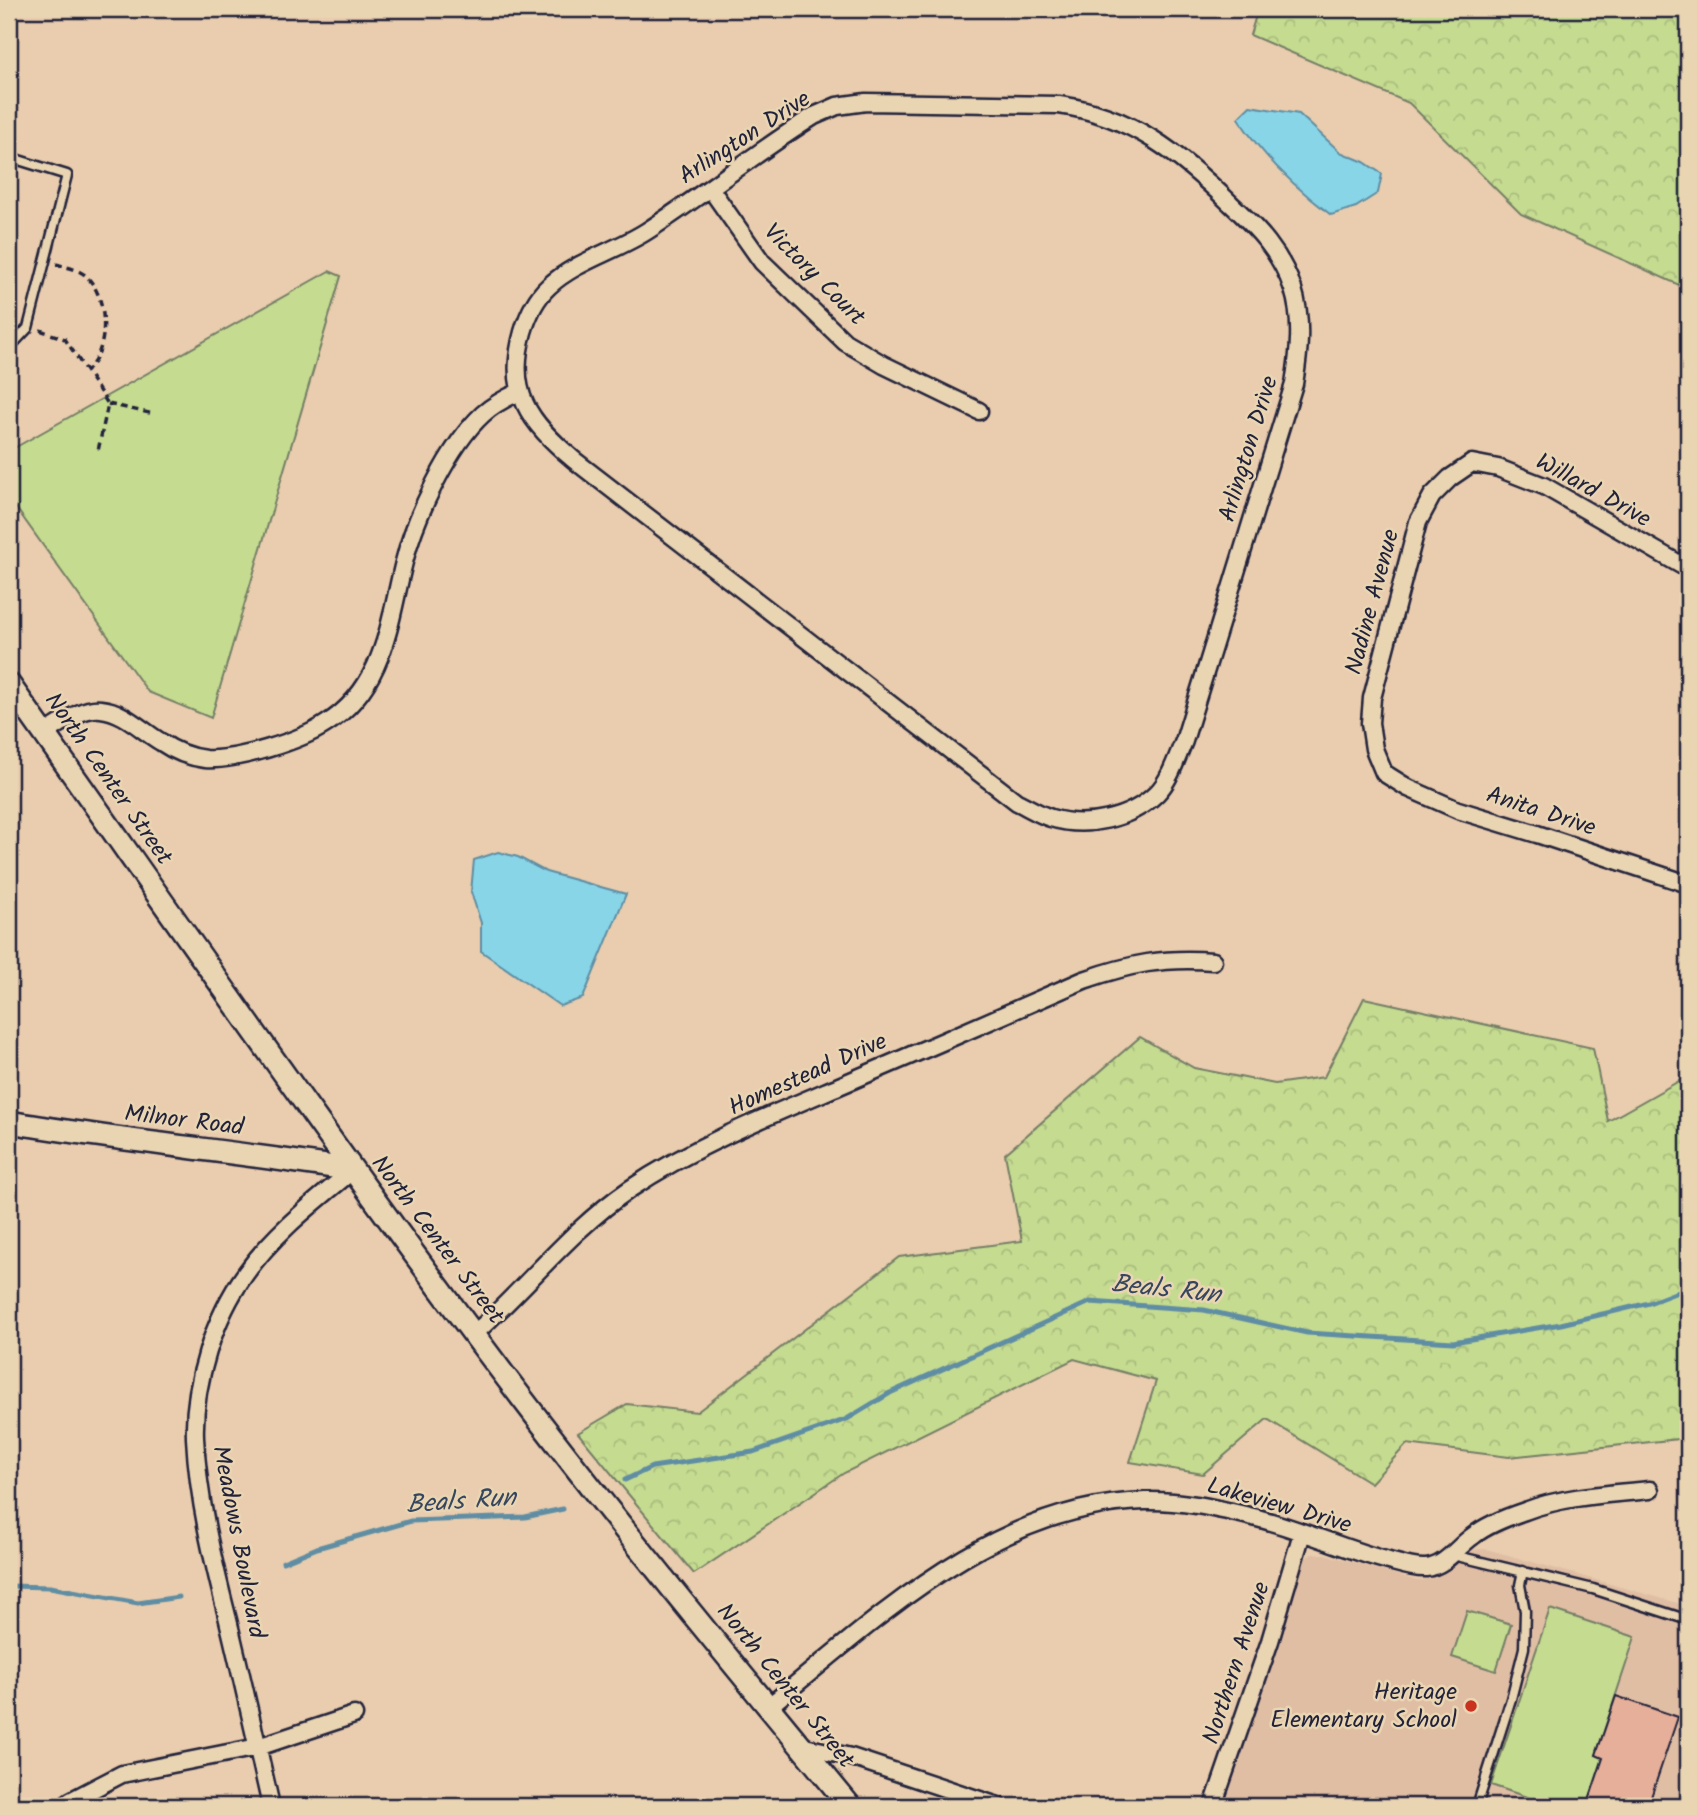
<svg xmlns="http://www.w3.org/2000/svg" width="1697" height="1815" viewBox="0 0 1697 1815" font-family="Kalam,sans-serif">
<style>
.built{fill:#e0bea4}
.forest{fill:url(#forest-crowns);stroke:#747e66;stroke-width:2}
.park{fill:#c5db90;stroke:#747e66;stroke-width:2}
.water{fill:#88d5e8;stroke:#5f8da3;stroke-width:2}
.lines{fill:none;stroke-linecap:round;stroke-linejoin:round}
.stream{stroke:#5f8da3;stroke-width:5}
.building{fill:#e5af99;stroke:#22223b;stroke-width:2}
.service-casing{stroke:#22223b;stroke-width:13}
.minor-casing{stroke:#22223b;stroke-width:21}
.secondary-casing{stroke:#22223b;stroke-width:26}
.path{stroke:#22223b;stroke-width:3.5;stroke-dasharray:7 5;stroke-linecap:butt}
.service{stroke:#ead5b3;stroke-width:8}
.minor{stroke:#ead5b3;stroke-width:16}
.secondary{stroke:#ead5b3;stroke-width:21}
.poi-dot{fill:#c8321e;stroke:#ead5b3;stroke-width:2.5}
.labels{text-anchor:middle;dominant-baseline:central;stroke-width:5;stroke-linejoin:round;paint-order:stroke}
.street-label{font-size:24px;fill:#22223b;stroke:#ead5b3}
.poi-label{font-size:24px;fill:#22223b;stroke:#ead5b3;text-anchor:end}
.water-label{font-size:26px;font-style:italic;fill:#36465e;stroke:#ead5b3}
</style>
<defs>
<pattern id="forest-crowns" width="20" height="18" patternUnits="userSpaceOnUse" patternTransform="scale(1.75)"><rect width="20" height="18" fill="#c5db90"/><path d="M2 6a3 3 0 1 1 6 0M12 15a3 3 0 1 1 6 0" fill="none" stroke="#a9bc7d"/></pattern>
</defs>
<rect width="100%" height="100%" fill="#e9cdae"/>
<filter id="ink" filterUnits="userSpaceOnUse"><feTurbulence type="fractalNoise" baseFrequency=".0143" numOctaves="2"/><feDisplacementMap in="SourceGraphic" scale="14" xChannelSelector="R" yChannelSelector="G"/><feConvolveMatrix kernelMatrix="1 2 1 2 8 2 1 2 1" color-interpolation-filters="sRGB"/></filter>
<g filter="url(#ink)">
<!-- built -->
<path class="built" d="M1486 1549 1688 1606V1806H1222L1302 1560 1312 1554H1325L1418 1581 1435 1578 1468 1550Z"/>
<!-- forest -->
<path class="forest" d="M1258 9H1688V289L1521 214 1409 103 1250 35Z
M1364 998 1593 1048 1608 1121 1688 1076V1438L1509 1457 1407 1444 1371 1483 1267 1419 1203 1474 1130 1462 1156 1381 1074 1359 844 1473 694 1574 578 1433 627 1404 697 1412 899 1257 1022 1241 1005 1154 1140 1037 1194 1068 1275 1084 1324 1077Z"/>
<!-- park -->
<path class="park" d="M329 271 341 276 211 718 148 692 9 498V451Z
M1550 1609 1635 1637 1596 1755 1603 1758 1587 1806H1554L1491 1785Z
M1467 1611 1511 1624 1496 1671 1452 1657Z"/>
<!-- water -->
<path class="water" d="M1250 106 1299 114 1340 152 1364 162 1382 174 1378 193 1356 207 1331 215C1296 188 1262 156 1238 118Z
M498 852 518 857 546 872 626 894 583 998 560 1006 481 951V923L471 892 474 860Z"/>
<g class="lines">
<!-- stream -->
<path class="stream" d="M625 1480 652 1467 753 1452 847 1419 890 1393 1090 1302 1204 1310 1307 1333 1453 1342 1561 1324 1649 1303 1688 1288
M283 1562 317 1548 411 1521 525 1517 563 1509
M9 1586 50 1587 138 1603 179 1597"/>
</g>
<!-- building -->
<path class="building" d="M1616 1696 1678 1717 1648 1806H1587L1603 1758 1596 1755Z"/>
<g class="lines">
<!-- service casing -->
<g class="service-casing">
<path id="service" d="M9 157 67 175 28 328 9 348
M1453 1555 1593 1589 1688 1620
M1477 1806 1511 1699 1524 1648 1525 1611 1520 1585 1523 1571"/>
</g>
<!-- minor casing -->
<g class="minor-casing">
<path id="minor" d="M866 102 1059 105C1132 115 1180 154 1231 204 1258 229 1281 253 1293 289 1303 320 1299 353 1294 384L1184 741C1177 757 1170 780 1157 793 1131 819 1086 829 1051 818 1040 815 1028 807 1017 802L574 460C529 422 506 392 523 332 528 315 537 297 549 286 576 261 616 251 647 231 704 194 757 152 814 116L837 106Z
M710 188 762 262 845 342 884 365 979 411
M1688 569 1544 486 1498 468 1472 463 1450 478 1432 496 1418 522 1372 698 1370 723 1374 749 1384 773 1408 788 1458 810 1537 834 1688 884
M44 734C61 724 81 707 101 709 124 711 142 731 161 742 174 751 188 757 205 759 236 761 300 741 326 724 385 687 389 622 404 562 415 517 449 445 483 414 494 404 506 398 519 392
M474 1334C527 1287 570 1230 630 1189 694 1146 768 1116 839 1086 921 1051 1002 1016 1084 980 1130 964 1164 957 1213 961
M768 1707C878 1618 994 1505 1145 1501 1180 1500 1215 1508 1249 1516 1297 1527 1342 1549 1389 1561 1400 1564 1415 1569 1426 1568 1446 1566 1458 1546 1473 1536 1485 1526 1510 1516 1525 1511 1564 1496 1609 1494 1650 1490
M800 1746 851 1757 998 1806
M68 1806 70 1801 122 1774 258 1747 354 1715
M271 1806C257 1744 243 1682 228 1620 213 1561 198 1499 195 1438 193 1384 214 1317 246 1273 275 1232 315 1202 353 1170
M1213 1806 1270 1641 1302 1533"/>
</g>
<!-- secondary casing -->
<g class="secondary-casing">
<path id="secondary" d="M9 684C172 914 332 1147 502 1372 614 1520 732 1663 850 1806
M9 1122C123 1141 238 1152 353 1170"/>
</g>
<!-- path -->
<path class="path" d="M56 264C65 267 79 269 86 276 109 298 110 351 86 371
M40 330 65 339 108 404 98 451
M108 404 154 414"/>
<!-- service -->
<use href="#service" class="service"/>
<!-- minor -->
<use href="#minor" class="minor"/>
<!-- secondary -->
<use href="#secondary" class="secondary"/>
</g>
</g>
<!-- markers -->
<circle class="poi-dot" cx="1471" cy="1706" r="7"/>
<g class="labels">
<!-- street labels -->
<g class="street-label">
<text transform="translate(745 138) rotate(-33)">Arlington Drive</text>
<text transform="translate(814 275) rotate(45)">Victory Court</text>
<text transform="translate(1249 449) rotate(-73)">Arlington Drive</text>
<text transform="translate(1593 491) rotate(29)">Willard Drive</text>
<text transform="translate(1373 602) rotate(-75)">Nadine Avenue</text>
<text transform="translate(108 779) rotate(55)">North Center Street</text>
<text transform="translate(1541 812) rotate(18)">Anita Drive</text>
<text transform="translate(808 1075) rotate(-24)">Homestead Drive</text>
<text transform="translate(184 1121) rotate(7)">Milnor Road</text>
<text transform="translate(437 1240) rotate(53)">North Center Street</text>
<text transform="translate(1279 1506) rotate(16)">Lakeview Drive</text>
<text transform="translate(238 1542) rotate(79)">Meadows Boulevard</text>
<text transform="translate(1237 1663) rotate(-72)">Northern Avenue</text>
<text transform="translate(785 1686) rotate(51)">North Center Street</text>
</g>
<!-- poi labels -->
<g class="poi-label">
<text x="1457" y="1692">Heritage<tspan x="1457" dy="28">Elementary School</tspan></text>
</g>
<!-- water labels -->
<g class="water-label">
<text transform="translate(1166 1290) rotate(6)">Beals Run</text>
<text transform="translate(461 1502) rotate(-4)">Beals Run</text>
</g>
</g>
<!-- margin -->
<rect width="1697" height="1815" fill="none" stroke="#ead5b3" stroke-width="35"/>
<rect x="18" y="18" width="1662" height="1780" fill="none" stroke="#22223b" stroke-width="2.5" filter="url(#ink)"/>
</svg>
